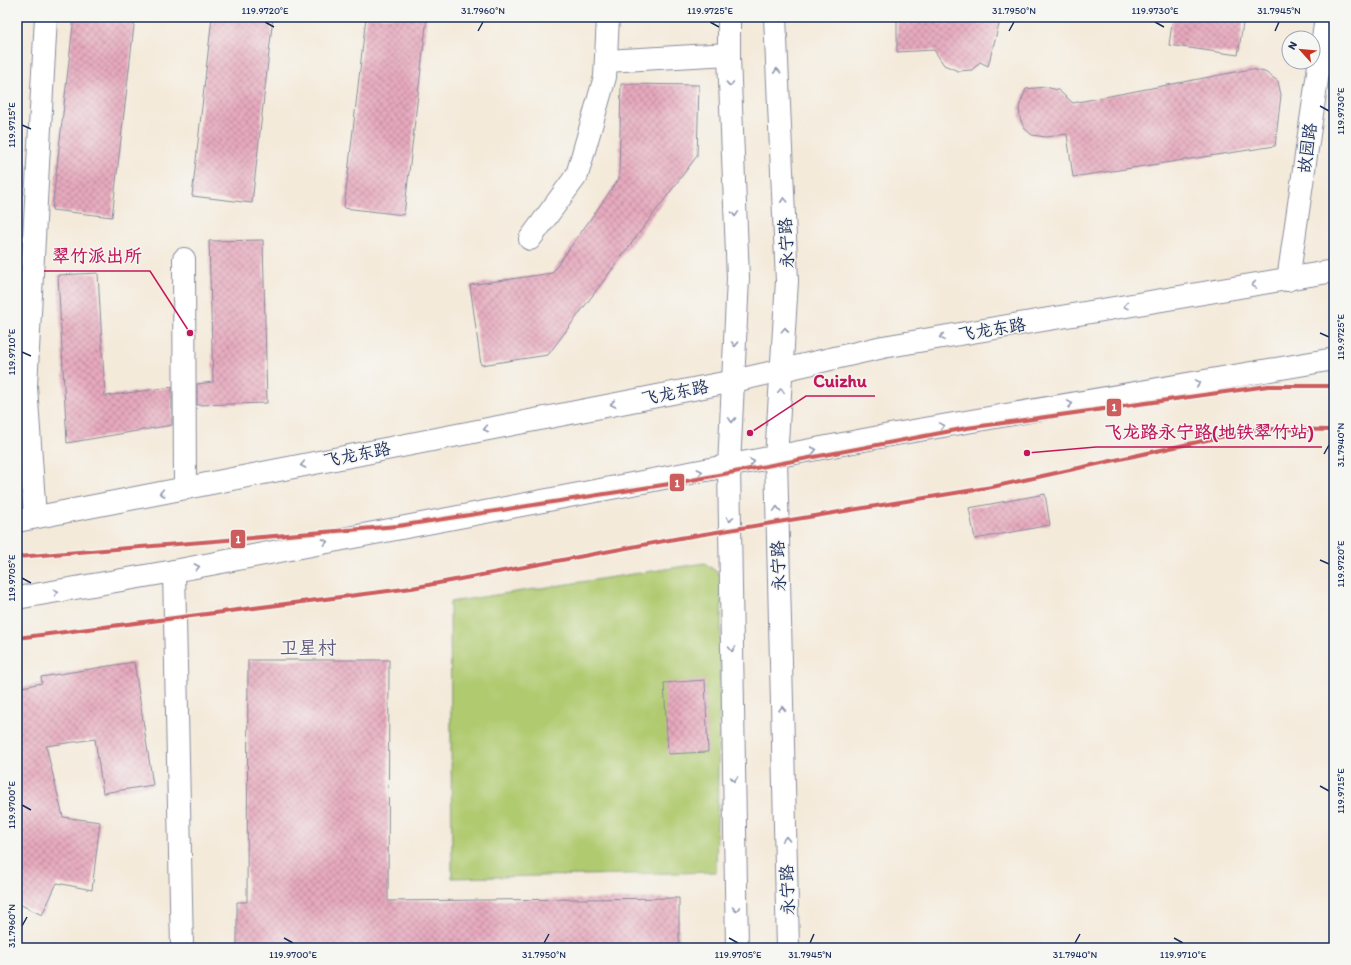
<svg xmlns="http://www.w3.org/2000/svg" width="1351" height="965" viewBox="0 0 1351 965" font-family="Itim,'LXGW WenKai TC',sans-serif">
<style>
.green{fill:#b0ca70;stroke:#667c67}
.building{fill:url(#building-cross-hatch)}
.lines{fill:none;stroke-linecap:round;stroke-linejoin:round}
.minor-casing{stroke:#888c9c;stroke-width:24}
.major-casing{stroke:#888c9c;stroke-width:24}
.minor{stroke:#fff;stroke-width:22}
.major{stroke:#fff;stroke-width:22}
.metro-1-casing{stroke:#f6f6f2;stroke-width:7}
.metro-1{stroke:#cd5c5c;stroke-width:4}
.oneway{stroke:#8d97ae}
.ticks{fill:none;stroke:#1b2f5e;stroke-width:1.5}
.labels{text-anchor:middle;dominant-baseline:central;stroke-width:3;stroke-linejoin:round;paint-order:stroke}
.street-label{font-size:17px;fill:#1b2f5e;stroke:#f6f6f2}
.quarter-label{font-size:19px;fill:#625a7f;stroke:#f6f6f2}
.leader{fill:none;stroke:#c2185b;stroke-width:1.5}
.callout-dot{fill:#c2185b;stroke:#f6f6f2;stroke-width:1.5}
.callout-label{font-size:18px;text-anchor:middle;font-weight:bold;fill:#c2185b;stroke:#f6f6f2;stroke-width:3;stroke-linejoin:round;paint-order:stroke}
.line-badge{stroke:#f6f6f2;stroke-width:1.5}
.badge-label{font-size:11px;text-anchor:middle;font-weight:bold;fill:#fff}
.neatline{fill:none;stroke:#1b2f5e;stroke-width:1.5}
.ticks-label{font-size:10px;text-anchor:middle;fill:#1b2f5e}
</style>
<defs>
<pattern id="building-cross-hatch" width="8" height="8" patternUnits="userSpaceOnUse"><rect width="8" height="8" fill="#e7a9bd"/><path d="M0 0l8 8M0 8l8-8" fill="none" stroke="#ba8a9d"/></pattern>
</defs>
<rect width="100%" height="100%" fill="#f6f6f2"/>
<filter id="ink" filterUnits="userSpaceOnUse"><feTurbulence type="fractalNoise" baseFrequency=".025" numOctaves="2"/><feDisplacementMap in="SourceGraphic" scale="8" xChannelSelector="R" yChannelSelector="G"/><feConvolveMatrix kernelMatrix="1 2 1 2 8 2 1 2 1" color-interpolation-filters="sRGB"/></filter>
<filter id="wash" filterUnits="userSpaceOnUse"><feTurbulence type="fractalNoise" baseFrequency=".012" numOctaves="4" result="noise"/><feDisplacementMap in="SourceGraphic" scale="16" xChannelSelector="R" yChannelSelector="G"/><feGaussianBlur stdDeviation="0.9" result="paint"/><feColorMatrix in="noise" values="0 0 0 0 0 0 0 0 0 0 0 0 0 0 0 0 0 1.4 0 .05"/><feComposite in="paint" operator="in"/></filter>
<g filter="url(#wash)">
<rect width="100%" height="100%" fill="#f4eada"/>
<!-- green -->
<path class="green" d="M705 563 722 576 716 872 452 878 450 602Z"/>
<g id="blocks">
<!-- building -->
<path class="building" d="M74 17H135L112 217 52 210Z
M212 17H273L252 203 192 196Z
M366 17H427L404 215 344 208Z
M897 17H1001L988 66 980 62 972 70 958 71 944 65 934 50 897 52Z
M1173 17H1244L1238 55 1169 45Z
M1251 69 1265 72 1278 81 1281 95 1275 146 1073 177 1067 134 1046 137 1032 135 1024 128 1020 118 1019 107 1026 89 1045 87 1058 90 1073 103Z
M621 84 699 85 697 156 548 355 481 365 470 285 552 273 619 179Z
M263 240 267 403 197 405V384L213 382 209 241Z
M98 273 105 396 172 387V425L67 443 58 275Z
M1045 494 1050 525 975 539 969 508Z
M248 660H389L388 901 679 898V948H237V902H247Z
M134 662 153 785 103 793 95 739 46 746 63 817 100 822 92 890 57 883 42 915 17 903V688L42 683 41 677Z
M705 680 708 752 668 754 664 683Z"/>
</g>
</g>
<g filter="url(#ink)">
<use href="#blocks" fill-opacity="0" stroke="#888c9c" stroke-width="1"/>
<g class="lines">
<!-- minor casing -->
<g class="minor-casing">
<path id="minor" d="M606 61 729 54
M530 239 577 175 605 77 608 17
M184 259 185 488
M1288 280 1326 17
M35 517 26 386 46 17
M174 571 182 948"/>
</g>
<!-- major casing -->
<g class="major-casing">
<path id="major" d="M729 17V57L738 278 729 466 737 948
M775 17 787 281 776 458 788 948
M17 521 734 381 883 347 1334 271
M17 598 174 571 890 435 1334 359"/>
</g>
<!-- minor -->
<use href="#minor" class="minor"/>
<!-- major -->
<use href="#major" class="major"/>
<!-- metro-1 casing -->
<g class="metro-1-casing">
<path id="metro-1" d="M17 557 398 526 676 483 967 428 1268 386H1334
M17 638 412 588 680 538 992 487 1257 429 1334 430"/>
</g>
<!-- metro-1 -->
<use href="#metro-1" class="metro-1"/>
</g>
<!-- one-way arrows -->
<defs><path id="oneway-chevron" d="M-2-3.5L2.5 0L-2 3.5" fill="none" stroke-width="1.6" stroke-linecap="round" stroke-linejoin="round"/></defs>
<g class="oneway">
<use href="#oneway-chevron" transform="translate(777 71) rotate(-93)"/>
<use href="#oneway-chevron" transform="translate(730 84) rotate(88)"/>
<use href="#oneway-chevron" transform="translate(784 200) rotate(-93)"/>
<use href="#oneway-chevron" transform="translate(735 214) rotate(88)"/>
<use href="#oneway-chevron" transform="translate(1254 285) rotate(171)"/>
<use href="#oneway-chevron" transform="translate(1126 306) rotate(171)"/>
<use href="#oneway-chevron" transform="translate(785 330) rotate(-87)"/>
<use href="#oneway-chevron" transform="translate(942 337) rotate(171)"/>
<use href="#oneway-chevron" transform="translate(735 344) rotate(92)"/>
<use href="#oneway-chevron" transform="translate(1198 383) rotate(-10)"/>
<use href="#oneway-chevron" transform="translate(781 391) rotate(-85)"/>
<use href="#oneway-chevron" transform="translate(613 404) rotate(169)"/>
<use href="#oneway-chevron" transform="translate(1070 404) rotate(-10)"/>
<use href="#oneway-chevron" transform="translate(732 420) rotate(92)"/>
<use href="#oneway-chevron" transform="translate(942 426) rotate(-10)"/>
<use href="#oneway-chevron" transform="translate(486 429) rotate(169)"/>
<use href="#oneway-chevron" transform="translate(814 450) rotate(-11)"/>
<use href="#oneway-chevron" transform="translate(752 462) rotate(-10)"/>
<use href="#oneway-chevron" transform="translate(303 465) rotate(169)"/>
<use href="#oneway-chevron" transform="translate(700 472) rotate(-11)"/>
<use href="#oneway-chevron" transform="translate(162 493) rotate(169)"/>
<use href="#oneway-chevron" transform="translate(777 509) rotate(-92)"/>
<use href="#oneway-chevron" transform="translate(730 519) rotate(89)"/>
<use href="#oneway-chevron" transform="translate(325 542) rotate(-11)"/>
<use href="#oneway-chevron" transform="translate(197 567) rotate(-11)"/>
<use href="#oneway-chevron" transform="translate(56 592) rotate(-10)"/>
<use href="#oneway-chevron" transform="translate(732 649) rotate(89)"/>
<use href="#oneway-chevron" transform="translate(782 709) rotate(-92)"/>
<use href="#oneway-chevron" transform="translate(734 779) rotate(89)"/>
<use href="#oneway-chevron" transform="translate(786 839) rotate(-92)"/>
<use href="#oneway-chevron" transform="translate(736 909) rotate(89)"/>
</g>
</g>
<!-- ticks -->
<path class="ticks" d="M265 22 274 27M710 22 719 27M1155 22 1164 27M478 31 483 22M1009 31 1014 22M1275 31 1279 22M1320 106 1329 111M22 125 31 129M1320 333 1329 337M22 352 31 356M1324 454 1329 445M1320 560 1329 564M22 578 31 583M1320 786 1329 791M22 805 31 810M22 926 27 917M284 938 293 943M729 938 738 943M1174 938 1183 943M544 943 549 934M810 943 814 934M1075 943 1080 934"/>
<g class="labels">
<!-- street labels -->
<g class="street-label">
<text transform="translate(1307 148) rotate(-82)">故园路</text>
<text transform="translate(786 243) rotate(-93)">永宁路</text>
<text transform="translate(992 329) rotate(-9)">飞龙东路</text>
<text transform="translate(675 392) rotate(-11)">飞龙东路</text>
<text transform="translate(357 454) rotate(-11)">飞龙东路</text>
<text transform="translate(778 566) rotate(-92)">永宁路</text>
<text transform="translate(787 890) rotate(-92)">永宁路</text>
</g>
<!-- quarter labels -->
<g class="quarter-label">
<text x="308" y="647">卫星村</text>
</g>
</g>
<!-- callouts -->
<path class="leader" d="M190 333L150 271H44M750 433L806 396H875M1027 453L1096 447H1322"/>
<g class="callout-dot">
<circle cx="190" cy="333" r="4"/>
<circle cx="750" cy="433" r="4"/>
<circle cx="1027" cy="453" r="4"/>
</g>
<g class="callout-label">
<text x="97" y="262">翠竹派出所</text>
<text x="840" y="387">Cuizhu</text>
<text x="1209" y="438">飞龙路永宁路(地铁翠竹站)</text>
</g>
<g class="line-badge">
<rect x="1106" y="398" width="16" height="19" rx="4" fill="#cd5c5c"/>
<rect x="669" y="473" width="16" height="19" rx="4" fill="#cd5c5c"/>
<rect x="230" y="529" width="16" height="20" rx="4" fill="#cd5c5c"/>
</g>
<g class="badge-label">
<text x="1114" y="411">1</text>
<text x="677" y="487">1</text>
<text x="238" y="543">1</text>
</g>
<!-- margin -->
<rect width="1351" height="965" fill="none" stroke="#f6f6f2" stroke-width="44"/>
<!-- north arrow -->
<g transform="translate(1301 50) rotate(297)"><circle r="19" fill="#f6f6f2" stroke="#9ea6b7"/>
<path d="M0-3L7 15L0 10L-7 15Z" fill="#c8321e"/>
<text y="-6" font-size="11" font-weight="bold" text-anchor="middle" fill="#1b2f5e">N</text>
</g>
<rect x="22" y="22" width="1307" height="921" class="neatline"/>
<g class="ticks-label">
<text x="265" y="14">119.9720°E</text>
<text x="483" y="14">31.7960°N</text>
<text x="710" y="14">119.9725°E</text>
<text x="1014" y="14">31.7950°N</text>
<text x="1155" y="14">119.9730°E</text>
<text x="1279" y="14">31.7945°N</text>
<text transform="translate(1340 111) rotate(-90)" y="4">119.9730°E</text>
<text transform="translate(11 125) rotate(-90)" y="4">119.9715°E</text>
<text transform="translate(1340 337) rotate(-90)" y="4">119.9725°E</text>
<text transform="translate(11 352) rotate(-90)" y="4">119.9710°E</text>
<text transform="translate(1340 445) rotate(-90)" y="4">31.7940°N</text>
<text transform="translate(1340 564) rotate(-90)" y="4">119.9720°E</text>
<text transform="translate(11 578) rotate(-90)" y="4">119.9705°E</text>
<text transform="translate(1340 791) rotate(-90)" y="4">119.9715°E</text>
<text transform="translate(11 805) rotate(-90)" y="4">119.9700°E</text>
<text transform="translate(11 926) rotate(-90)" y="4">31.7960°N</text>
<text x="293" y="958">119.9700°E</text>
<text x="544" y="958">31.7950°N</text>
<text x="738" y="958">119.9705°E</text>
<text x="810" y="958">31.7945°N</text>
<text x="1075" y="958">31.7940°N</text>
<text x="1183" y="958">119.9710°E</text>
</g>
</svg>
